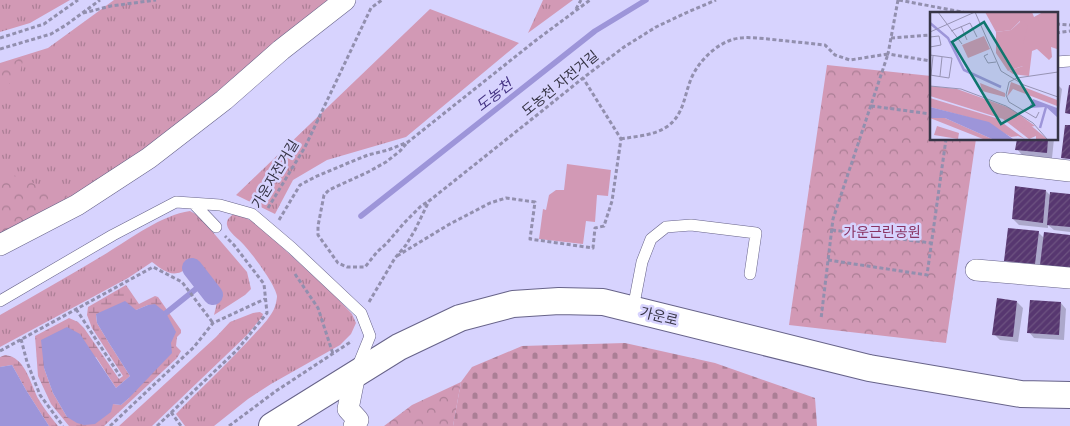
<svg xmlns="http://www.w3.org/2000/svg" width="1070" height="426" viewBox="0 0 1070 426" font-family="'PT Sans','Noto Sans KR',sans-serif">
<style>
.grass{fill:url(#grass-tufts)}
.forest{fill:url(#forest-crowns)}
.wetland{fill:url(#wetland-marsh);fill-rule:evenodd}
.cemetery{fill:url(#cemetery-stones)}
.garden{fill:#d299b5}
.water{fill:#9d95d9}
.shadow{fill:#0003}
.lines{fill:none;stroke-linecap:round;stroke-linejoin:round}
.stream{stroke:#9d95d9;stroke-width:5.5}
.canal{stroke:#9d95d9;stroke-width:20}
.building{fill:url(#building-hatch)}
.service-casing{stroke:#676389;stroke-width:12}
.minor-casing{stroke:#676389;stroke-width:22}
.tertiary-casing{stroke:#676389;stroke-width:28}
.path{stroke:#928fae;stroke-width:3;stroke-dasharray:4 2.5;stroke-linecap:butt}
.service{stroke:#fff;stroke-width:11}
.minor{stroke:#fff;stroke-width:21}
.tertiary{stroke:#fff;stroke-width:26}
.labels{text-anchor:middle;dominant-baseline:central;stroke-width:5;stroke-linejoin:round;paint-order:stroke}
.street-label{font-size:14px;fill:#363445;stroke:#d7d3fe}
.park-label{font-size:14px;fill:#893464;stroke:#d7d3fe}
.water-label{font-size:15px;font-style:italic;fill:#433282;stroke:#d7d3fe}
.inset-river{fill:none;stroke:#9d95d9;stroke-width:2.5}
.inset-road{fill:none;stroke:#9793b4;stroke-width:1}
.view{fill:#0f766e;fill-opacity:0.15;stroke:#0f766e;stroke-width:2.5}
.inset-edge{fill:none;stroke:#363445;stroke-width:2.5}
</style>
<defs>
<pattern id="grass-tufts" width="24" height="20" patternUnits="userSpaceOnUse" patternTransform="scale(1.25)"><rect width="24" height="20" fill="#d299b5"/><path d="M3 7l-1-3M5 7V3M7 7l1-3M15 17l-1-3M17 17v-4M19 17l1-3" fill="none" stroke="#ab7e95"/></pattern>
<pattern id="forest-crowns" width="20" height="18" patternUnits="userSpaceOnUse" patternTransform="scale(1.25)"><rect width="20" height="18" fill="#d299b5"/><path d="M2 6a3 3 0 1 1 6 0M12 15a3 3 0 1 1 6 0" fill="none" stroke="#ab7e95"/></pattern>
<pattern id="wetland-marsh" width="20" height="14" patternUnits="userSpaceOnUse" patternTransform="scale(1.25)"><rect width="20" height="14" fill="#d299b5"/><path d="M1 5h8M5 5V1M11 12h8M15 12V8" fill="none" stroke="#ab7e95"/></pattern>
<pattern id="cemetery-stones" width="16" height="16" patternUnits="userSpaceOnUse" patternTransform="scale(1.25)"><rect width="16" height="16" fill="#d299b5"/><path d="M2 7V4a2 2 0 0 1 4 0v3zM10 15v-3a2 2 0 0 1 4 0v3z" fill="#ab7e95"/></pattern>
<pattern id="building-hatch" width="6" height="6" patternUnits="userSpaceOnUse" patternTransform="scale(1.25)"><rect width="6" height="6" fill="#573770"/><path d="M-1 1l2-2M0 6l6-6M5 7l2-2" fill="none" stroke="#6d5381"/></pattern>
</defs>
<rect width="100%" height="100%" fill="#d7d3fe"/>
<!-- grass -->
<path class="grass" d="M0 0H70L30 23 0 32Z
M114 0H338L104 182 0 238V63L48 48Z
M543 0H573L528 33Z
M430 9 519 43 406 137 327 160 293 180 275 214 236 195Z
M190 211 199 216 247 272 251 289 245 295 214 315 219 295 194 264C187 266 186 269 181 272 170 277 160 268 152 262L128 278 0 347V315C36 295 72 274 107 253 131 238 162 215 190 211Z
M235 213 256 223 336 297 352 314 356 323 351 334 340 345 271 384 248 399 214 426H185L176 414C200 389 225 366 249 340 257 331 267 322 273 311 275 308 277 300 277 296 275 284 253 255 244 245 239 239 228 232 227 225 226 219 231 216 235 213Z
M260 312 263 314 262 317 246 336 152 426H119L216 337 230 322 253 313Z"/>
<!-- forest -->
<path class="forest" d="M24 56 19 77 0 90V69Z
M827 65 931 76V139H976L946 343 789 325Z
M3 171 75 199 0 233V174Z
M461 382 453 426H384L412 405Z"/>
<!-- wetland -->
<path class="wetland" d="M126 285 139 304 155 296 158 297 181 330V333L177 337 176 346 181 351 177 358 104 426H69L51 404 38 376 35 336 69 318 78 322 84 328 119 379 123 376 92 328 87 315 88 307ZM148 305 129 398 121 405 113 404 67 417 53 393 44 368 96 357 116 388 130 376 109 343 97 323 96 315 136 310Z
M5 355C26 357 30 384 39 400 44 409 51 417 58 426H49L26 390 12 365 0 367V357Z"/>
<!-- cemetery -->
<path class="cemetery" d="M625 343 715 363 815 398 817 426H453L461 382 472 367 522 346Z"/>
<!-- garden -->
<path class="garden" d="M567 164 611 170 608 196 597 195 595 222 586 221 583 244 539 239 543 209 546 210 549 195 556 190H564Z"/>
<!-- water -->
<path class="water" d="M125 301 136 310 148 305 155 304 166 313 176 332 171 343 172 353 129 398 121 405 113 404 111 412 95 424 84 425 77 423 67 417 53 393 44 368 41 340 67 327 80 334 116 388 130 376 109 343 97 323 96 314Z
M12 365 26 390 49 426H0V367Z"/>
<!-- shadow -->
<path class="shadow" d="M1056 83 1062 89 1058 120H1056Z
M1018 139H1054L1052 158 1022 155 1017 149Z
M1016 188 1046 191 1051 196 1070 195V232L1054 230 1048 225V228L1019 225 1013 219Z
M1038 232 1044 238 1070 236V273L1011 266 1005 260Z
M1017 302 1023 308 1018 342 1000 340 994 334Z
M1061 303 1066 309 1064 340 1034 338 1029 332Z"/>
<g class="lines">
<!-- stream -->
<path class="stream" d="M361 216 595 31 646 0
M166 313 207 280"/>
<!-- canal -->
<path class="canal" d="M192 268 213 295"/>
</g>
<!-- building -->
<path class="building" d="M1069 85H1070V114L1065 113Z
M1065 125H1070V159L1061 158Z
M1017 139H1048L1047 153 1015 150Z
M1015 186 1046 190 1043 223 1012 219Z
M1050 192 1070 194V227L1047 225Z
M1008 228 1039 231 1035 264 1004 261Z
M1044 232 1070 235V268L1040 265Z
M997 298 1017 301 1013 337 992 335Z
M1030 300 1061 302 1059 335 1027 333Z"/>
<g class="lines">
<!-- service casing -->
<g class="service-casing">
<path id="service" d="M1056 62 1070 61
M194 204 216 227
M0 301 113 235 176 202 220 205 252 214 292 248 361 313 370 336 357 368
M633 309 642 262 651 239 666 227 691 225 756 233 750 274"/>
</g>
<!-- minor casing -->
<g class="minor-casing">
<path id="minor" d="M1000 163 1070 171
M0 245 77 205 149 158 224 100 281 50 345 0
M976 270 1070 278
M354 426 358 420 348 409 355 374"/>
</g>
<!-- tertiary casing -->
<g class="tertiary-casing">
<path id="tertiary" d="M272 426 399 347 460 318 513 304 559 301 603 302 869 368 1021 394 1070 395"/>
</g>
<!-- path -->
<path class="path" d="M898 0 888 54 931 61
M899 0 972 14
M576 9 581 0
M83 13 111 6 156 0
M1056 24 1070 25
M1056 33 1070 31
M0 38 44 24 78 0
M891 38 931 35
M0 49 51 34 66 25 100 0
M871 106 931 114
M621 139C636 136 654 136 668 126 684 114 684 96 691 79 698 62 714 46 731 40 742 36 757 38 768 39 787 41 806 43 825 45L835 55 850 60 888 54 833 219 821 319
M406 144 400 151 386 162 368 172 329 190 324 195 318 226V235L338 263 347 267H365L377 252 387 243 404 223 421 206 429 201
M268 208 305 147 371 8 382 0
M279 220 300 185 315 177 348 163 368 155 388 150 408 142 535 41 590 0
M832 230 931 243
M397 256 448 225 490 203 506 198 535 202 530 239 593 248 595 228 604 226 612 201 621 139 583 78
M828 260 927 275 946 139
M295 274 318 308 333 354
M369 302 395 258 406 245 415 230 429 201 542 111 583 78 624 47 656 27 688 12 716 0
M76 309 120 376
M21 339 27 362 40 395 63 426
M0 351 153 267 182 282 213 323
M171 412 181 426
M110 426 194 347 213 323 265 299
M157 426 237 350 267 313 264 284 234 245 225 236
M229 426 276 391 352 341"/>
<!-- service -->
<use href="#service" class="service"/>
<!-- minor -->
<use href="#minor" class="minor"/>
<!-- tertiary -->
<use href="#tertiary" class="tertiary"/>
</g>
<g class="labels">
<!-- street labels -->
<g class="street-label">
<text transform="translate(560 83) rotate(-39)">도농천 자전거길</text>
<text transform="translate(275 174) rotate(-59)">가운자전거길</text>
<text transform="translate(659 316) rotate(14)">가운로</text>
</g>
<!-- park labels -->
<g class="park-label">
<text x="882" y="232">가운근린공원</text>
</g>
<!-- water labels -->
<g class="water-label">
<text transform="translate(494 95) rotate(-38)">도농천</text>
</g>
</g>
<!-- overview -->
<g transform="translate(930 12)">
<rect width="128" height="128" fill="#d7d3fe"/>
<path d="M81 70 127 88V94L83 77 77 85ZM50 71 75 81V85L52 79ZM0 74 27 77 80 96 117 127H106V124L99 127 73 107 0 84ZM0 86 66 106 95 127 88 124 81 125 52 109 0 95ZM0 106H15L62 127H53ZM7 114 29 121 28 127 4 123Z" fill="#d299b5"/>
<path d="M55 0H102L104 5 113 0H127V37L121 35 122 45 119 48 107 37 102 39 99 64 83 62 79 59 93 54 90 9 81 18 66 20ZM54 24 60 37 38 46 32 33ZM83 98 105 114 98 115 89 105 86 111 96 116 89 117 74 108 84 106 86 111Z" fill="#d299b5"/>
<path d="M92 8 98 13 93 32V54L78 59 66 41V20L81 18Z" fill="#d299b5"/>
<path d="M103 87 127 96V105L116 95 99 96ZM0 95 59 110 83 127H62L15 106H0Z" fill="#9d95d9"/>
<path class="inset-river" d="M0 11 18 26 34 58 71 75M110 116 116 95"/>
<path class="inset-road" d="M8 0 32 32M45 0 71 59 94 73 128 85M31 14 37 28M21 19 40 11 47 25M0 20 45 0M0 25 9 24 11 33 0 35M58 42 54 44 58 51 66 50M0 43 22 46 19 66 0 63M1 63 3 44M10 64 12 45M0 74 31 77 76 94 103 111 117 127M109 100 106 106 79 90 76 83 79 70 87 66 128 60"/>
<path class="view" d="M54 10 104 93 71 112 22 30Z"/>
<rect width="128" height="128" class="inset-edge"/>
</g>
</svg>
